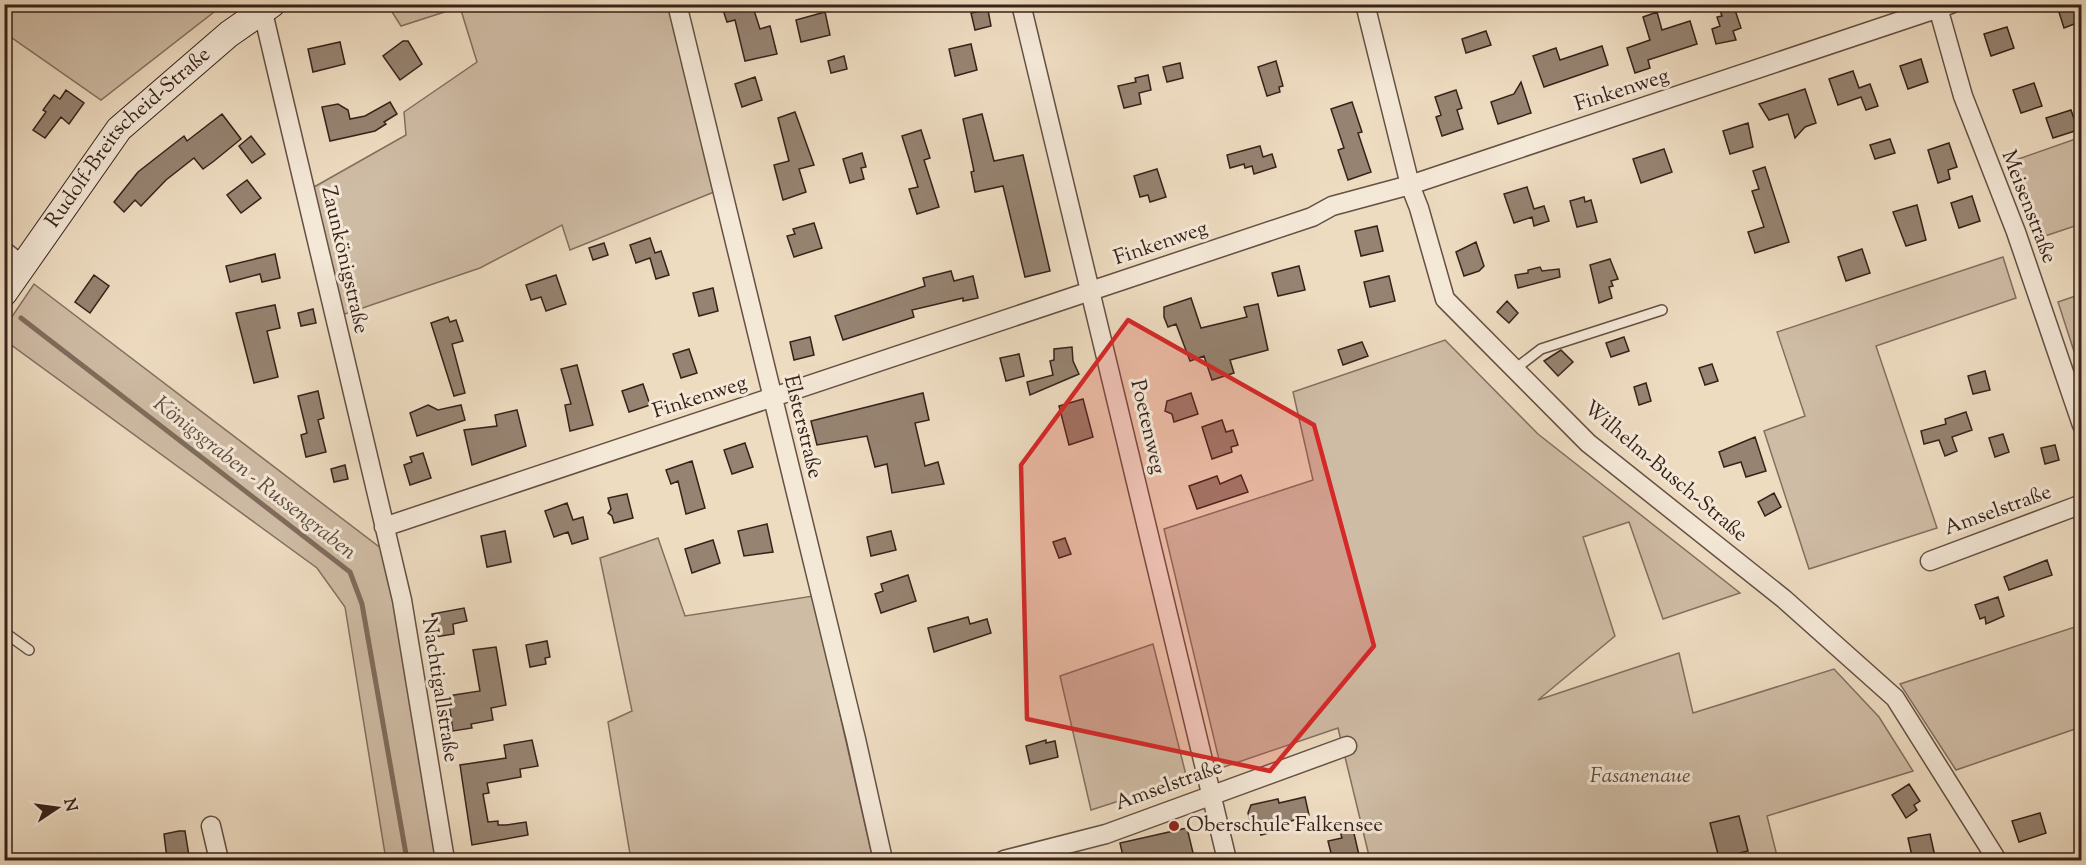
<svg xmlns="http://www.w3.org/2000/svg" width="2086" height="865" viewBox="0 0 2086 865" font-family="'Sorts Mill Goudy',serif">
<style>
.green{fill:#cfbca5;stroke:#836f60;stroke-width:1.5}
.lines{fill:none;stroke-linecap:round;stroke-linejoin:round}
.stream{stroke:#806c5c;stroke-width:5}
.building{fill:#968371;stroke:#37221a;stroke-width:1.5}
.lane-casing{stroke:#655044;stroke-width:12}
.street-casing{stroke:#655044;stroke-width:21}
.secondary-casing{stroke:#37221a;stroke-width:28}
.lane{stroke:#f4e8d7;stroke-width:9}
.street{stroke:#f4e8d7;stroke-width:18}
.secondary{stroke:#f4e8d7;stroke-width:26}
.marked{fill:#d62828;fill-opacity:0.2;stroke:#d62828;stroke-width:4.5;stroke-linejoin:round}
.poi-dot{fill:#8f2418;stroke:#f4e8d7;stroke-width:2}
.labels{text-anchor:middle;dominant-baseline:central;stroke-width:6;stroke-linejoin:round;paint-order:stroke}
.street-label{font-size:21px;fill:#37221a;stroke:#f4e8d7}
.park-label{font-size:21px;font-style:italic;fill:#5d483d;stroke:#f4e8d7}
.poi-label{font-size:21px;fill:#37221a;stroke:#f4e8d7;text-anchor:start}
.water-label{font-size:22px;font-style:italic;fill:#614d40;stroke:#f4e8d7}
</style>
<rect width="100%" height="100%" fill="#eedcc1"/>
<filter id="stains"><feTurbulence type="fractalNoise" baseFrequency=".00333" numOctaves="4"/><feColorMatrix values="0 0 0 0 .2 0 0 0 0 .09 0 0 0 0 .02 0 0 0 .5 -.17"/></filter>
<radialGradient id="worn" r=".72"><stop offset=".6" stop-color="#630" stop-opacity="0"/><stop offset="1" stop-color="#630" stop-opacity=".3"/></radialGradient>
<!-- green -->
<path class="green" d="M387 4 671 5 719 190 570 250 562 225 480 268 336 317 307 191 406 135 404 112 477 62 460 7 401 26Z
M4 5 5 4 223 5 101 100 5 33Z
M2081 137V224L2036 239 2010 162Z
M2003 257 2016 298 1876 346 1937 528 1809 569 1764 431 1805 416 1777 332Z
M34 284 382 549 386 558 440 860H386L345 607 317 568 7 342 5 344V327Z
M2081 294H2082L2081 373 2058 302Z
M1445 340 1538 434 1740 593 1663 619 1629 522 1583 537 1615 636 1538 700 1679 653 1693 713 1834 669 1879 717 1913 771 1767 816 1778 860H1370L1338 728 1221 768 1164 529 1313 480 1293 392Z
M658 538 685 616 813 596 873 860H631L608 722 632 711 600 558Z
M2081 625V727L1956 770 1900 684Z
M1153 644 1187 779 1091 810 1060 676Z"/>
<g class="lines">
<!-- stream -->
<path class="stream" d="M21 318 350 572 362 604 407 860"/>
</g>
<!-- building -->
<path class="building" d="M721 4H752L760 29 770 26 777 54 745 61 735 20 727 22Z
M1733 4 1741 28 1733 31 1736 40 1716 44 1712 29 1720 26 1717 17 1722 16 1719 8Z
M2070 4H2082V21L2064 28 2058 9Z
M988 10 991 26 975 30 971 13Z
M825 12 830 35 801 42 796 20Z
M1657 12 1662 30 1690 21 1697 44 1648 60 1650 68 1635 73 1627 48 1650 40 1643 17Z
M2007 27 2014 48 1991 56 1984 34Z
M1486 31 1491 45 1466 53 1462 39Z
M403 41H408L422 64 400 80 383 56Z
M340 42 345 64 313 72 308 49Z
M971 44 977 70 955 76 949 49Z
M1602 46 1608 65 1544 87 1533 56 1556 48 1560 60Z
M844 56 847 69 831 73 828 61Z
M1921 59 1928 82 1908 89 1900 66Z
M1276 61 1283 86 1279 87 1280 92 1267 96 1258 67Z
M1180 63 1183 78 1167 82 1163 67Z
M1853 71 1859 88 1870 84 1878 106 1866 110 1861 97 1838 105 1829 79Z
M1148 75 1151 90 1139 93 1141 104 1124 108 1118 86 1136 82 1135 78Z
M755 77 762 100 742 107 735 84Z
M1521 82 1531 113 1498 124 1491 102 1514 94Z
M2034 83 2042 106 2021 113 2013 90Z
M1805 89 1816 123 1805 127 1795 138 1788 114 1769 120 1759 104Z
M66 90 84 103 69 124 61 117 45 138 33 130 46 112 43 110 54 95 60 99Z
M1456 90 1462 108 1457 110 1463 129 1442 136 1436 117 1441 115 1435 97Z
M390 102 397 114 384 122 386 124 375 131 330 141 322 107 338 104 348 110 350 119 365 116Z
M1352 102 1362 132 1358 133 1371 172 1348 180 1338 150 1344 148 1331 109Z
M2071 110 2078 130 2053 138 2046 118Z
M795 112 814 165 799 169 806 192 783 200 774 165 789 161 778 118Z
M222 114 241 139 214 161 203 169 194 158 166 180 141 206 135 200 124 212 114 202 138 172 184 136 187 141Z
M982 114 994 161 1023 155 1050 271 1025 277 1003 186 975 192 971 172 974 171 963 119Z
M1748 123 1753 147 1730 154 1723 131Z
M921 130 930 158 924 160 939 207 917 214 909 189 918 187 902 136Z
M251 136 265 154 252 163 239 146Z
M1890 139 1895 153 1875 159 1870 145Z
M1949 143 1957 167 1948 170 1950 179 1938 183 1928 150Z
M1260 146 1263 157 1272 154 1276 167 1254 174 1252 166 1245 168 1244 164 1230 168 1227 155Z
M1664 149 1672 172 1641 183 1633 159Z
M862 153 866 167 861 168 864 179 850 183 843 159Z
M1765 167 1789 242 1755 253 1748 232 1764 227 1752 191 1759 189 1753 171Z
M1157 169 1166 197 1150 202 1148 195 1140 197 1134 176Z
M247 180 261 198 241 213 227 195Z
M1527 187 1534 209 1544 206 1549 221 1534 226 1532 217 1514 223 1504 194Z
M1972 196 1980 221 1959 228 1951 203Z
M1584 197 1585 202 1591 200 1597 222 1577 227 1570 201Z
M1917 205 1926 240 1906 246 1893 212Z
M814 223 822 248 794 257 787 236 795 234 793 229Z
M1377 226 1383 251 1361 256 1355 231Z
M650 238 655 253 661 251 669 275 656 279 650 258 636 263 630 245Z
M1476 242 1484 266 1479 271 1464 276 1456 252Z
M604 243 608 255 593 260 589 248Z
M1862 249 1870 273 1846 281 1838 257Z
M275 254 280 278 262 282 260 274 230 282 226 266Z
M1610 259 1618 279 1611 281 1613 286 1609 287 1612 298 1599 303 1590 265Z
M1299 266 1305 290 1278 296 1272 273Z
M1540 267 1542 271 1559 269 1560 277 1518 288 1515 275 1528 273V270Z
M951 271 954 281 973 276 978 298 963 301V298L912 310 914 317 843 340 835 316 925 286 923 278Z
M94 275 109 286 90 313 75 302Z
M556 275 566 304 546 311 541 297 531 300 526 285Z
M1389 276 1395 301 1370 307 1364 282Z
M713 288 718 311 699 316 693 293Z
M1191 298 1201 328 1247 317 1244 307 1258 304 1268 350 1230 360 1234 373 1212 380 1204 356 1190 361 1176 324 1168 327 1164 317V307Z
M1507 301 1518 313 1509 323 1497 312Z
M275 305 280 328 267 331 278 377 254 383 236 313Z
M313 309 316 323 301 326 298 313Z
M448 317 450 322 456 320 463 341 452 344 465 393 454 396 431 323Z
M810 337 814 355 794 360 790 342Z
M1624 337 1629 351 1611 357 1606 343Z
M1362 342 1368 356 1343 365 1338 350Z
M1072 347 1073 361 1079 374 1030 395 1027 382 1053 375 1050 361 1054 360V349Z
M689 349 697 373 681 378 673 354Z
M1561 350 1573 362 1558 376 1544 361Z
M1019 354 1024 376 1006 381 1000 358Z
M1712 364 1718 381 1705 385 1699 368Z
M577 365 593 425 570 431 565 405 571 404 561 369Z
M1985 371 1990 390 1973 394 1968 376Z
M1646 383 1651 401 1639 405 1634 387Z
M643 384 650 405 629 412 622 391Z
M318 391 324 418 318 420 326 452 306 457 301 435 307 433 298 396Z
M923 393 929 420 915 423 925 466 938 462 944 484 892 493 887 464 875 467 867 436 817 445 811 421Z
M1191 393 1198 414 1174 422 1172 414 1165 411 1167 401Z
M1083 399 1093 437 1069 445 1059 406Z
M428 405 438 410 461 405 465 420 417 436 410 413Z
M517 410 526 446 472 465 464 430 497 426 495 415Z
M1966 412 1972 430 1952 437 1957 451 1945 456 1939 440 1924 444 1921 431 1946 424 1945 419Z
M1222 420 1226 432 1233 430 1238 445 1231 447 1232 452 1212 459 1202 427Z
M2003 434 2009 452 1995 457 1989 438Z
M1755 437 1766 471 1746 477 1741 462 1724 467 1719 452Z
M745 443 753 467 732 474 724 450Z
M2055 445 2059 460 2045 464 2041 448Z
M423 453 431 478 410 485 404 465 412 462 410 457Z
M692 461 705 508 686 514 678 481 671 484 666 470Z
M345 465 348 479 334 482 331 469Z
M1241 475 1248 492 1197 509 1189 486 1217 476 1220 484Z
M1774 493 1781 507 1765 516 1758 502Z
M627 494 633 518 614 523 612 516 608 513 611 509 608 498Z
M567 503 573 520 583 517 588 539 572 544 568 532 554 537 545 511Z
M767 524 773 552 744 556 738 531Z
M505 531 511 562 487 567 481 536Z
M891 531 896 550 871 556 867 537Z
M1065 538 1071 554 1059 558 1053 542Z
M713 540 720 563 692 573 685 549Z
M2047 560 2052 575 2009 590 2004 577Z
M908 575 916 601 881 613 875 594 883 591 881 584Z
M1998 597 2004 616 1986 624 1985 617 1980 619 1975 605Z
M464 608 467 621 453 624 454 634 436 637 432 614Z
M968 617 970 624 987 619 991 633 934 652 928 628Z
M547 641 550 657 545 658 546 664 530 667 526 645Z
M496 647 506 705 491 708 493 720 471 724 472 728 453 731 448 696 480 691 473 650Z
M532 740 538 766 520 769 521 777 487 783 489 793 483 794 488 822 498 821V825H506L526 822 528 835 472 845 460 765 506 758 504 745Z
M1046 740V743L1055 741 1058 757 1030 764 1026 746Z
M1909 784 1920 801 1914 805 1917 810 1906 818 1892 795Z
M1305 797 1309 815 1274 827 1275 831 1261 835 1259 830 1253 831 1248 813 1251 805 1278 799 1279 803Z
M2040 813 2046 833 2019 842 2012 821Z
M1739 816 1748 851 1719 858 1710 823Z
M1352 825 1359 855 1333 861 1328 841 1342 838 1339 828Z
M1187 828 1195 861H1124L1120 843Z
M179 831H185L189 856 167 859 164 834Z
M1930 834 1936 861H1913L1908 838Z"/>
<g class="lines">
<!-- lane casing -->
<g class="lane-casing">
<path id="lane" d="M1515 369 1541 349 1662 310
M4 632 29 650"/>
</g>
<!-- street casing -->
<g class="street-casing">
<path id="street" d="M261 4 402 600 445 860
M677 4 856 739 883 860
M1021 4 1227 860
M1365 4 1410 185 1419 208 1445 299 1588 443 1784 599 1895 698 1997 860
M1937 4 1963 96 2016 232 2082 425
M4 251 23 266
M384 527 1312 217 1332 206 1410 185 1951 4
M1930 561 2082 504
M211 826 219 860
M1004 860 1106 834 1347 746"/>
</g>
<!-- secondary casing -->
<g class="secondary-casing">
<g id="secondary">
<path id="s1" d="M4 293 119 129 229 34 272 4"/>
</g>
</g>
<!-- lane -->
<use href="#lane" class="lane"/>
<!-- street -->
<use href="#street" class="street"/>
<!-- secondary -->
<use href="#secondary" class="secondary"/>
</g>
<!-- marked area -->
<path class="marked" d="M1128 320 1314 425 1374 646 1270 771 1027 719 1021 465Z"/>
<!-- markers -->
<circle class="poi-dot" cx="1174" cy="826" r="6"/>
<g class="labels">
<!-- street labels -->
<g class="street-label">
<text transform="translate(1622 91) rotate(-18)">Finkenweg</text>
<text stroke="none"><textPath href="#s1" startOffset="200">Rudolf-Breitscheid-Straße</textPath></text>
<text transform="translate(2028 207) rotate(69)">Meisenstraße</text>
<text transform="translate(1161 244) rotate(-19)">Finkenweg</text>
<text transform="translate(344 260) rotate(77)">Zaunkönigstraße</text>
<text transform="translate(700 398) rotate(-18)">Finkenweg</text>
<text transform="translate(802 427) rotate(76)">Elsterstraße</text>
<text transform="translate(1147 427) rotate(77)">Poetenweg</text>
<text transform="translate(1665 472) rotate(40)">Wilhelm-Busch-Straße</text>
<text transform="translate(1998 511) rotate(-20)">Amselstraße</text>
<text transform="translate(439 690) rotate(81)">Nachtigallstraße</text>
<text transform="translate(1169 786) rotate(-20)">Amselstraße</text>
</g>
<!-- park labels -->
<g class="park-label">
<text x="1640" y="777">Fasanenaue</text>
</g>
<!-- poi labels -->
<g class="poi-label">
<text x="1186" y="826">Oberschule Falkensee</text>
</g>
<!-- water labels -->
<g class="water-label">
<text transform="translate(254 479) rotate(38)">Königsgraben - Russengraben</text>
</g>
</g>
<!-- margin -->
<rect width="2086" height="865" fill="none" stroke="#eedcc1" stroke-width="24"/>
<rect x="6" y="6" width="2074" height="853" fill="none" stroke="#37221a" stroke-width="3"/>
<rect x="12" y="12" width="2062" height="841" fill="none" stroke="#37221a" stroke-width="1.5"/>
<!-- north arrow -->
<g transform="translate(57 808) rotate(77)" stroke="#f4e8d7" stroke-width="4.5" paint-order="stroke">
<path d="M0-4.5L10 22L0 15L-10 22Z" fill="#37221a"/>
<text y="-9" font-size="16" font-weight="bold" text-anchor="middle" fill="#37221a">N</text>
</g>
<rect width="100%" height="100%" filter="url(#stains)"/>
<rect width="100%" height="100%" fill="url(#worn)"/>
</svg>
